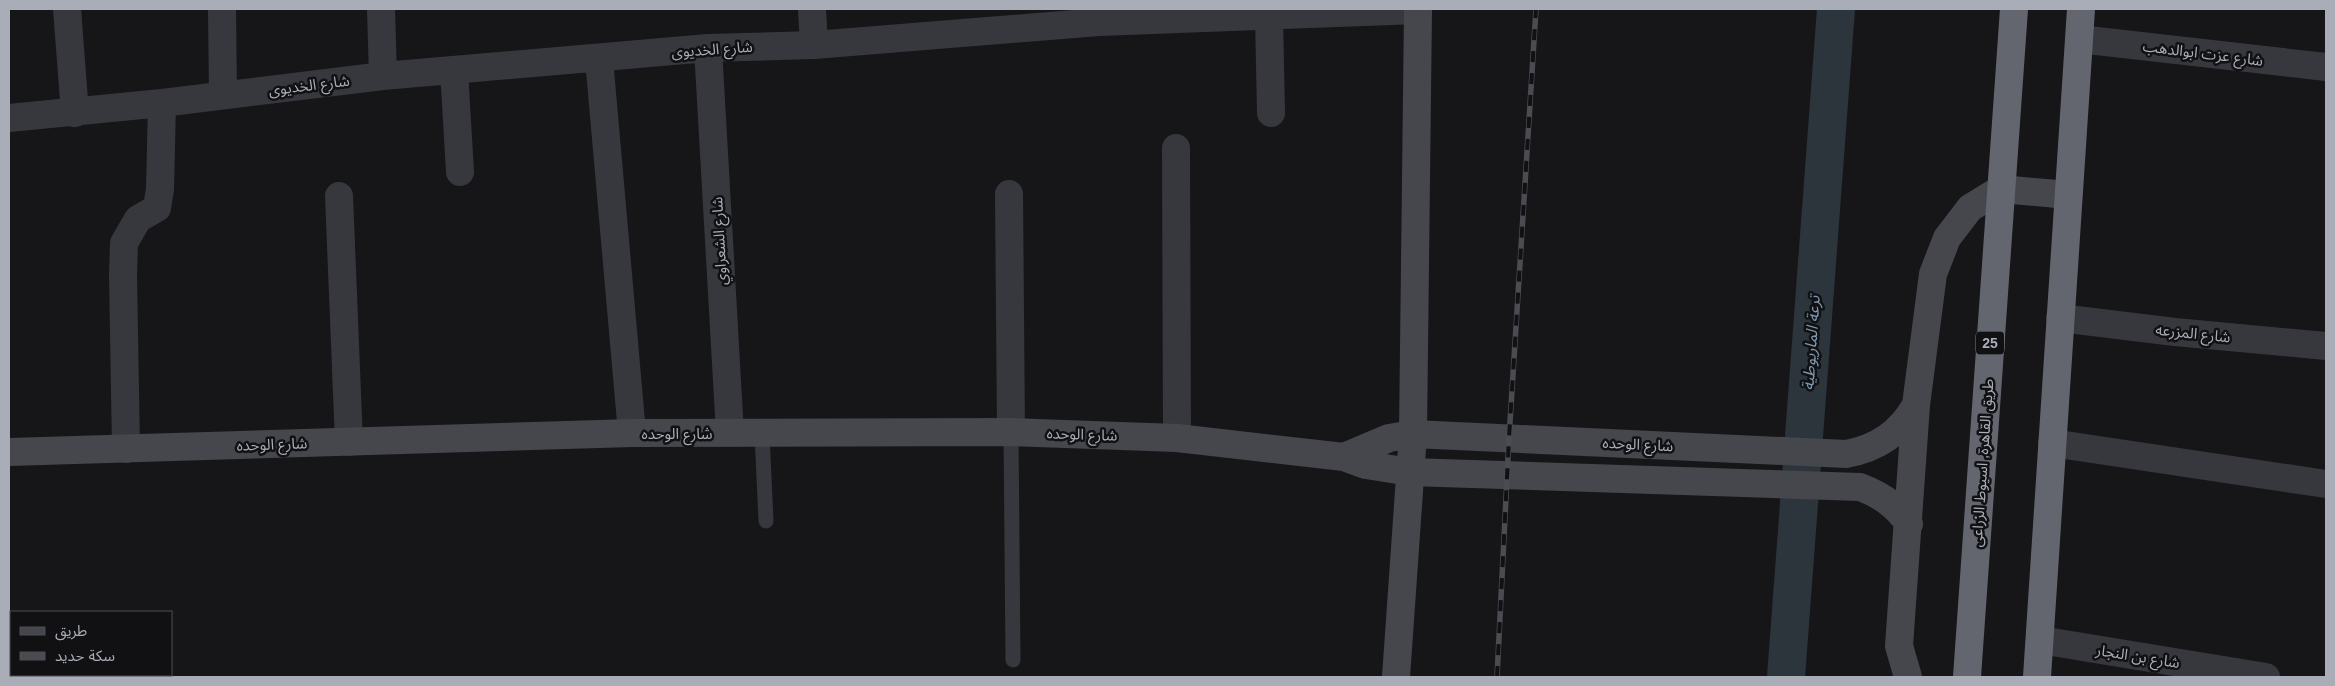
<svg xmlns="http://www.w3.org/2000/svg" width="2335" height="686" viewBox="0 0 2335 686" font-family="Arial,'Noto Sans Arabic',sans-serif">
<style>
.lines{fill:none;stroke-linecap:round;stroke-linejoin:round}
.canal{stroke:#2c353c;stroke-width:38}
.lane{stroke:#37383d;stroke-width:15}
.street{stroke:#37383d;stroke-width:28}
.secondary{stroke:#45474d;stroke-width:28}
.highway{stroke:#63666e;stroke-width:28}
.rail-casing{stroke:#4a4c52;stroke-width:5.5}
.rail{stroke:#111113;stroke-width:4;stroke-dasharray:11;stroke-linecap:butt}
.labels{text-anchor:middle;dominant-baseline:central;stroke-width:5;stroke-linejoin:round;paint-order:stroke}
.shield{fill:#111113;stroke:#7b7e86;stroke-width:1}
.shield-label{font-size:14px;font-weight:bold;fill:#a8adb8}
.street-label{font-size:15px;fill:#a8adb8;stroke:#111113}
.water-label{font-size:16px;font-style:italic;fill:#7f9bb3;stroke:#111113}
</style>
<rect width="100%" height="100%" fill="#161618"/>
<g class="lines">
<!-- canal -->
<path class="canal" d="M1786 677 1836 9"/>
<!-- lane -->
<path class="lane" d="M1011 432 1013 660
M762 433 766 521"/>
<!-- street -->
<path class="street" d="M67 9 75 113
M222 9 223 95
M381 9 383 76
M812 9 814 45
M1269 16 1271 113
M2079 39 2326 67
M708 48 730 433
M599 59 632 433
M454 70 460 172
M9 118 162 103 383 76 708 48 814 45 1099 22 1418 10
M1176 148 1177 438
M1009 194 1011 432
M339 196 349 442
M2060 318 2175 332 2326 346
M2052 443 2326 484
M126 449 123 275 124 243 138 219 157 208 160 189 162 103
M2040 640 2266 677"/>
<!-- secondary -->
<path class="secondary" d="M9 452 632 433 1011 432 1177 438 1344 457 1366 465 1410 472 1860 487C1881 495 1896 505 1909 524
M1344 457 1389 438 1413 434 1846 454C1878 448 1900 433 1916 405
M1396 677 1413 434 1418 9
M1908 677 1899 646 1916 405 1933 274 1947 238 1970 208 2001 189 2068 195"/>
<!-- highway -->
<path class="highway" d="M1967 677 2014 9
M2037 677 2081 9"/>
<!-- rail casing -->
<g class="rail-casing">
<path id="rail" d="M1497 677 1509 438 1536 9"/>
</g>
<!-- rail -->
<use href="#rail" class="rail"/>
</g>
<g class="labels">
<!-- shield labels -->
<rect class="shield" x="1976" y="331.5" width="28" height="23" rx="4"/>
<g class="shield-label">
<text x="1990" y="343">25</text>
</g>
<!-- street labels -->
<g class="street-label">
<text transform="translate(712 49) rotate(-4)">شارع الخديوى</text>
<text transform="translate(2203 53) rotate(7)">شارع عزت ابوالدهب</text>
<text transform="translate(309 85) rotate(-7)">شارع الخديوى</text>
<text transform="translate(719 241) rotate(-93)">شارع الشعراوي</text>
<text transform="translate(2193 333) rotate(6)">شارع المزرعه</text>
<text x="677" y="433">شارع الوحده</text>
<text transform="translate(1082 434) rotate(2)">شارع الوحده</text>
<text transform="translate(272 444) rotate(-2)">شارع الوحده</text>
<text transform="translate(1638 444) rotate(3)">شارع الوحده</text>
<text transform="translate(1982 463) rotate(-86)">طريق القاهرة, اسيوط الزراعى</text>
<text transform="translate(2138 656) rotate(9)">شارع بن النجار</text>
</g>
<!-- water labels -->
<g class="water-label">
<text transform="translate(1811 343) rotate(-86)">ترعة الماريوطية</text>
</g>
</g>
<!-- border -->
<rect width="2335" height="686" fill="none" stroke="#a8adb8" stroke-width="20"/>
<!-- legend -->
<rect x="10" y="611" width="162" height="65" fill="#111113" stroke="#4d4f55"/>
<rect x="20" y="627" width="25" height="8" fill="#45474d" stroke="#4d4f55"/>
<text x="55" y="636" font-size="15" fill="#a8adb8">طريق</text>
<rect x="20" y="652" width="25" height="8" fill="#4a4c52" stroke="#4d4f55"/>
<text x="55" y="661" font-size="15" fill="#a8adb8">سكة حديد</text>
</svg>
